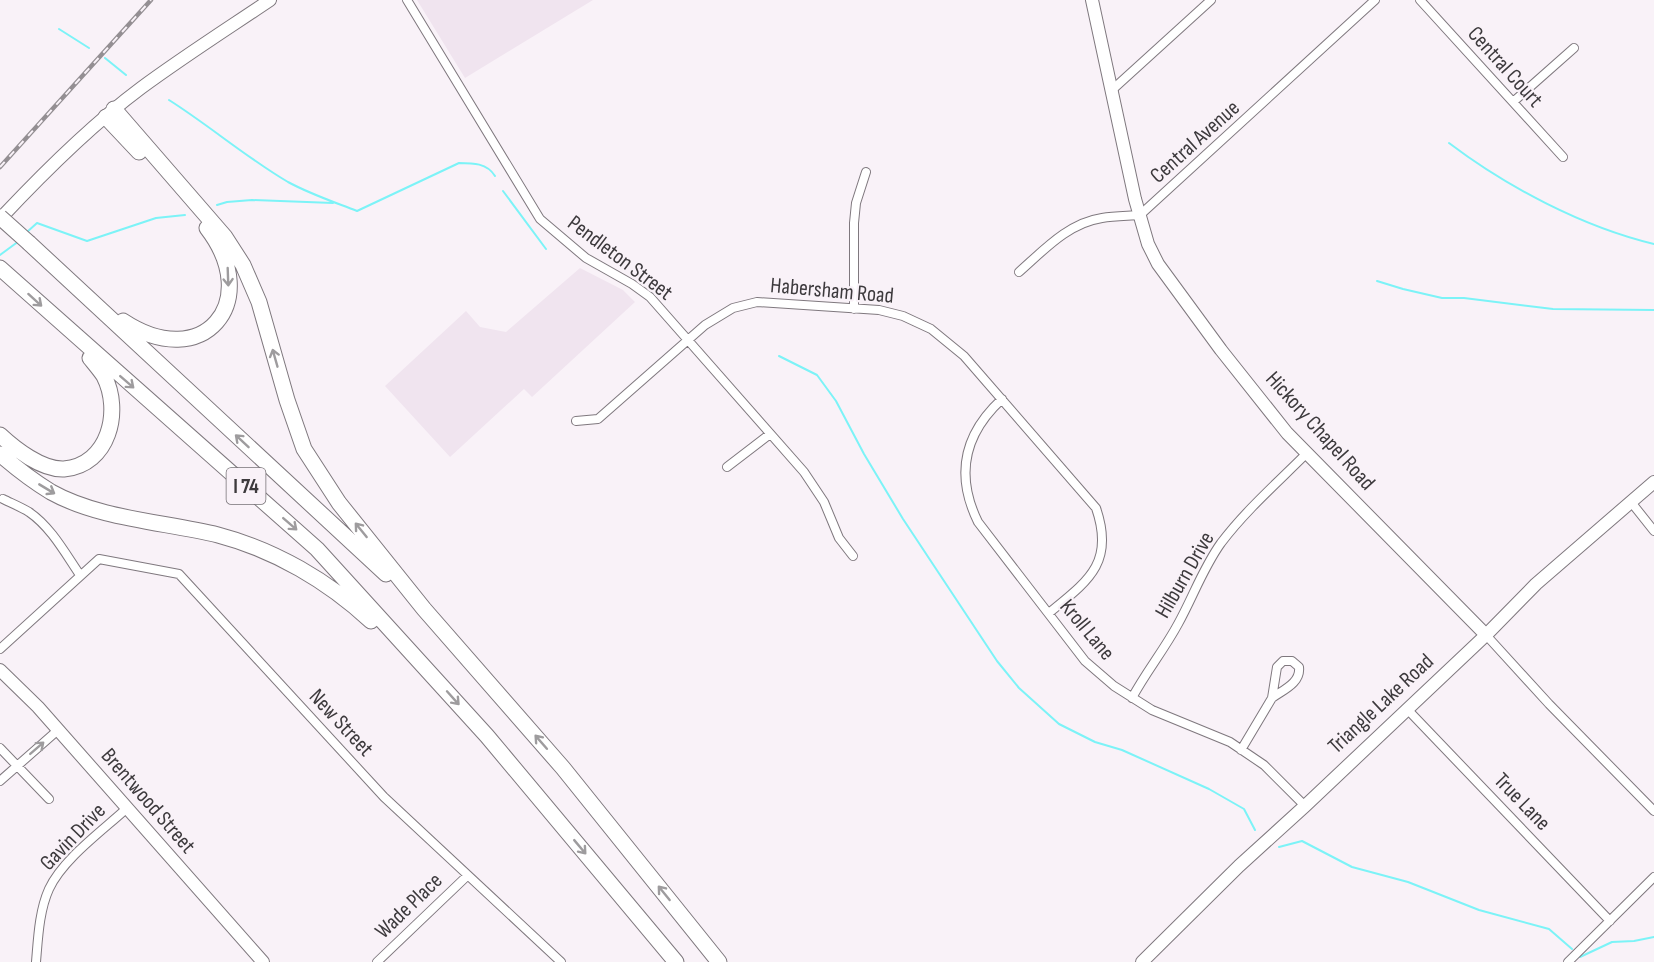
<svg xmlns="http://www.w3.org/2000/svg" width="1654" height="962" viewBox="0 0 1654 962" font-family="'Sofia Sans Condensed',sans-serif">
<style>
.built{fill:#f0e4ef}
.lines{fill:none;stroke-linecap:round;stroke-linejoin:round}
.stream{stroke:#7cf3f7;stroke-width:2}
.street-casing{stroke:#7f787e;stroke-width:10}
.secondary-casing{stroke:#7f787e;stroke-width:14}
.highway-casing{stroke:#7f787e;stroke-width:17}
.street{stroke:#fff;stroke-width:8}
.secondary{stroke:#fff;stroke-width:12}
.highway{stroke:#fff;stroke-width:15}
.rail-casing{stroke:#948f93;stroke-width:4.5}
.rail{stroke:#f9f2f8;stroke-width:2;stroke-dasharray:7;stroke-linecap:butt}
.highway-bridge-casing{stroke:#7f787e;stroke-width:17;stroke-linecap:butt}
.highway-bridge{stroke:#fff;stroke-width:15}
.oneway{stroke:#9e9c9e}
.labels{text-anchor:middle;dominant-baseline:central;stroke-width:4.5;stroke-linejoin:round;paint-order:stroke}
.shield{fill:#f9f2f8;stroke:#757175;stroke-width:1.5}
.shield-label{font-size:21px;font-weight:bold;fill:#3d3a3d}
.street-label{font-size:22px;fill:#3d3a3d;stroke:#f9f2f8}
</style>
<rect width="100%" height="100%" fill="#f9f2f8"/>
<!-- built -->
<path class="built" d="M417 0H593L465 78Z
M580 268 623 290 635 302 532 397 524 389 450 457 385 386 466 311 480 327 506 332Z"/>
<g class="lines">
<!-- stream -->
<path class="stream" d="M59 29 89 48
M105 58 126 75
M169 100C210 126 247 158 288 182 310 194 334 202 357 211L459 163C473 163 487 163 495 176
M1449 143C1507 187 1583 227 1654 244
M503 191 546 249
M217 205 227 202 252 200 333 203
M27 232 37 223 87 241 156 218 185 215
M0 255 19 241
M1377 281 1403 289 1442 298H1464L1553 309 1654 310
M779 356 817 375 836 401 864 454 903 519 997 661 1019 688 1059 724 1095 742 1122 750 1209 789 1244 809 1255 830
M1279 847 1302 841 1352 867 1408 882 1479 910 1549 929 1572 949
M1580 957 1612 942 1634 941 1654 937"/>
<!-- street casing -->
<g class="street-casing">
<path id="street" d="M407 0 540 219 586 258 632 284 650 297 804 472 824 502 839 538 853 556
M1420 0 1563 157
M1112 90 1211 0
M1513 102 1574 48
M1019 272C1043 251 1068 223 1102 218 1114 216 1127 216 1140 215L1375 0
M854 309V223L856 203 866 172
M1002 399C964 434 955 475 978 522L1085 661 1114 686 1152 710 1230 742 1264 765 1305 806
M576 421 598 419 705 325 733 308 757 302 879 310 903 316 931 329 964 356 1096 508C1115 563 1088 581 1049 613
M727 467 770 434
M3 499C11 503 21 507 29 512 51 527 65 553 80 575
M1631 502 1654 531
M1486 635 1549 704 1654 811
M0 649 99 559 179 574 384 797 561 962
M1132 698C1146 672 1164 650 1178 624 1193 597 1203 568 1221 543 1246 510 1278 482 1307 453
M1407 709 1610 921
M0 748 49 799
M1241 750 1272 698 1277 667 1283 661H1292L1299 667C1301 683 1283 690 1272 698
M0 781 58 730
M36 962C38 939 39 911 49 889 63 859 102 831 126 809
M377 962 467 876
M1568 962 1654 877"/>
</g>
<!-- secondary casing -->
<g class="secondary-casing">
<path id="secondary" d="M1092 0 1135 199 1148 244 1158 264 1221 350 1287 433 1486 635
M0 219C44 172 90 126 141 88 183 57 227 29 270 0
M0 670 38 707 263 962
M1142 962 1239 866 1305 806 1486 635 1536 584 1654 482"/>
</g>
<!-- highway casing -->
<g class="highway-casing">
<path id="highway" d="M114 109 225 237 243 265 259 302 287 400 304 449 339 503 424 609 563 768 719 962
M106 117 139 152
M29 243 386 574
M0 268 317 549 487 736 676 962
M123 321C203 374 264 302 207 228
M0 435C15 449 42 470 64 469 109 465 122 411 104 376 100 370 94 363 90 358
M0 454C16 468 33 481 51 492 99 519 165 522 218 535 275 550 328 581 371 621"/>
</g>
<!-- street -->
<use href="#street" class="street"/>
<!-- secondary -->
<use href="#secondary" class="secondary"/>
<!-- highway -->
<use href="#highway" class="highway"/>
<!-- rail casing -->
<g class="rail-casing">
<path id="rail" d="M0 167 151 0"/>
</g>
<!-- rail -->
<use href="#rail" class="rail"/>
<!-- highway-bridge casing -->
<g class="highway-bridge-casing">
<path id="highway-bridge" d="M0 217 29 243"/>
</g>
<!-- highway-bridge -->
<use href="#highway-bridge" class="highway-bridge"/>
</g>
<!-- one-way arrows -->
<defs><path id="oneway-shaft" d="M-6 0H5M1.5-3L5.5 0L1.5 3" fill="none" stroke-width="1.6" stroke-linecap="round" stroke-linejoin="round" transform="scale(1.5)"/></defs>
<g class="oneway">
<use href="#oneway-shaft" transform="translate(228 277) rotate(88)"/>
<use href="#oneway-shaft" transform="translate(35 300) rotate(42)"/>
<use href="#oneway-shaft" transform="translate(275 358) rotate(-106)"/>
<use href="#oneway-shaft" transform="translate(127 382) rotate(41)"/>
<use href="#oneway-shaft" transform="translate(242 441) rotate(-137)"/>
<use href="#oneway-shaft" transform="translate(47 489) rotate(31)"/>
<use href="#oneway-shaft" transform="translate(290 524) rotate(41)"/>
<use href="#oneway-shaft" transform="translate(361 530) rotate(-129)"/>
<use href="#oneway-shaft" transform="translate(453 698) rotate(48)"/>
<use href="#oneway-shaft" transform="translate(541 742) rotate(-131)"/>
<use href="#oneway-shaft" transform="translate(37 748) rotate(-41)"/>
<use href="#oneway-shaft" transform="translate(580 847) rotate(50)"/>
<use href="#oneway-shaft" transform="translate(664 893) rotate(-129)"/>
</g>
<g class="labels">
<!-- shield labels -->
<rect class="shield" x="226.5" y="468" width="39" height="36" rx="4.5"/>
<g class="shield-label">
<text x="246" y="486">I 74</text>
</g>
<!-- street labels -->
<g class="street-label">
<text transform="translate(1505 67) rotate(48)">Central Court</text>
<text transform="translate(1195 142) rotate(-42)">Central Avenue</text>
<text transform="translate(620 258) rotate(37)">Pendleton Street</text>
<text transform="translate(832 291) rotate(5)">Habersham Road</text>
<text transform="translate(1320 431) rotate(48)">Hickory Chapel Road</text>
<text transform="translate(1185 575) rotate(-60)">Hilburn Drive</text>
<text transform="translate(1087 630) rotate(50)">Kroll Lane</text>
<text transform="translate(1381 704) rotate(-43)">Triangle Lake Road</text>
<text transform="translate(341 723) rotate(47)">New Street</text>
<text transform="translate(148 801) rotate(49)">Brentwood Street</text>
<text transform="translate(1522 802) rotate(46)">True Lane</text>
<text transform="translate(73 837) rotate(-46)">Gavin Drive</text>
<text transform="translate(409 906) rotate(-44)">Wade Place</text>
</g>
</g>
</svg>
